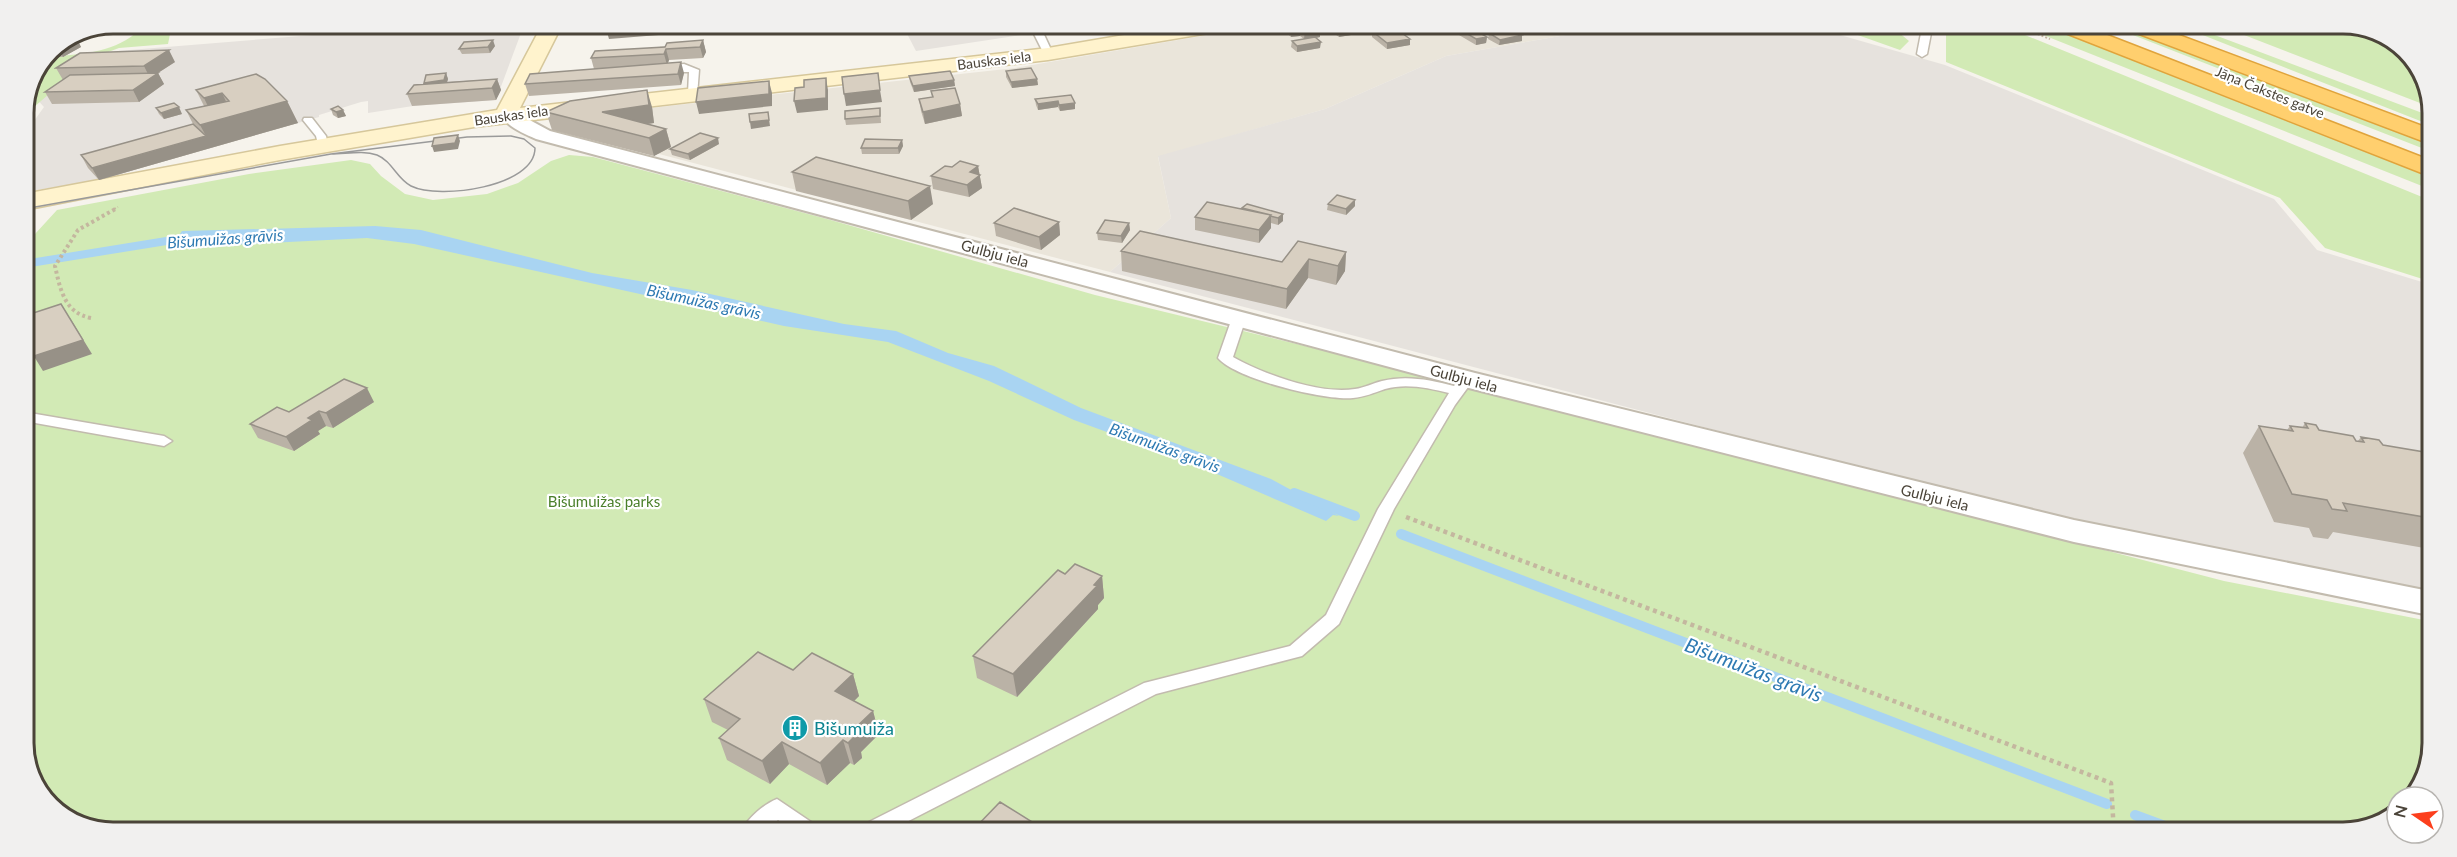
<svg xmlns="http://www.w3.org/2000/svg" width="2457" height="857" viewBox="0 0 2457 857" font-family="Lato,sans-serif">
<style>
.residential{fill:#eae5da}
.industrial{fill:#e6e2dd}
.green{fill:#d2eab5}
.water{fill:#a9d4f2}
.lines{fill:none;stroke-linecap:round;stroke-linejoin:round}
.stream-far1{stroke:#a9d4f2;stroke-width:8}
.stream{stroke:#a9d4f2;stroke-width:10}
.lane-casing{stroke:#c2bbae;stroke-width:3}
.street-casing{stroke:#c2bbae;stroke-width:4}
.secondary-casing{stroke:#d6c79b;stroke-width:3}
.highway-casing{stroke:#e0a43c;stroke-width:3}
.path-far2{stroke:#c4b79f;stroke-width:2;stroke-dasharray:2 2;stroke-linecap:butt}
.path-far1{stroke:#c4b79f;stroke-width:4;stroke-dasharray:3 3;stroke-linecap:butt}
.path{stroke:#c4b79f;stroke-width:4.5;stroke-dasharray:4 4;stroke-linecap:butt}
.lane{fill:#fff;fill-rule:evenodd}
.street{fill:#fff;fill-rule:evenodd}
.secondary{fill:#fff3cd;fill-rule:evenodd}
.highway{fill:#ffcf6e;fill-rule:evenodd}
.tram{stroke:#9a9a9a;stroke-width:1.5}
.wall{fill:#bab2a6}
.shaded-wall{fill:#979187}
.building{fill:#d8cfc1;stroke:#979187;stroke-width:1.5}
.labels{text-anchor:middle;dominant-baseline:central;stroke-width:4.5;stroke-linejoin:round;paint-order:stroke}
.far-street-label{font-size:14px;fill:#4b4439;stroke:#fff}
.street-label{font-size:15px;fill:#4b4439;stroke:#fff}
.park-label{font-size:15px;fill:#4a7f2a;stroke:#fff}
.water-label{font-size:16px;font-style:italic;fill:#2e7ab2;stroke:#fff}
.near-culture-label{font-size:18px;fill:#0d838f;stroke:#fff;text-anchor:start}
.near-water-label{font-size:20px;font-style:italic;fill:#2e7ab2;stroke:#fff}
.rim{fill:none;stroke:#4b4439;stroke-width:3}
</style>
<rect width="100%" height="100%" fill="#f6f3ec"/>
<!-- residential -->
<path class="residential" d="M1260 26 1612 27 1446 56 1325 109 1158 157 1171 218 1110 272 560 128 587 115 1015 68Z"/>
<!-- industrial -->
<path class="industrial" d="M437 25H524L496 100 413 106 368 113V101L361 102 319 115V117L99 180 24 192V135L44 107 31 93 35 83 117 51Z
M903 26H1081L916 51Z
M1612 27H1812L1945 65 2274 199 2317 250 2432 285 2430 594 2225 556 1971 497 1110 272 1171 218 1158 156 1325 109 1446 56Z"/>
<!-- green -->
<path class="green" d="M113 24H172L168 44 119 48 89 59 33 108 24 111 47 57C79 54 110 54 136 33L84 36Z
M1838 28H1911L1915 30 1897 31 1909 41 1900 50Z
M1946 28 2025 35 2432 201V282L2325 248 2280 198 1946 62Z
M2026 28H2060L2078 34 2432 171V190Z
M2115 28H2134L2433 144 2432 152Z
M2185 28H2196L2433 117V126Z
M2226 28 2372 29 2414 59 2433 108Z
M569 155 593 157 827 219 1095 295 1502 394 2224 581 2429 621 2428 772 2411 797H2397V815L2344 833 1013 830 1004 825 999 830 85 828 43 798 24 750V246L57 210 249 174 351 160 370 164 381 176 405 194 433 200 487 194 518 183 551 161Z"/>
<!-- water -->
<path class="water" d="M375 226 421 230 592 273 692 290 844 324 896 331 948 353 994 366 1081 408 1271 479 1339 516 1333 515 1326 521 1189 462 1074 420 989 381 888 342 784 326 414 244 367 238 171 248 182 231Z"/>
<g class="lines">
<!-- stream-far1 -->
<path class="stream-far1" d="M24 264 185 238"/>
<!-- stream -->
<path class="stream" d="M1294 493 1355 516
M1401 534 2107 804
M2135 815 2184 833"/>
<!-- lane casing -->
<g class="lane-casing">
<path id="lane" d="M1030 26H1040L1053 54 1051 56H1045Z
M1922 28H1932L1927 54 1922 57 1917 54Z
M684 64 699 70 697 96 688 94 689 72H663L658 69 663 66Z
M304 118H312L326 136 328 146 327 148H319L316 136 303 120Z
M1239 314 1246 318 1233 357C1263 374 1320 395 1355 389 1364 388 1373 383 1382 381 1407 375 1430 380 1454 386L1462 376 1467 375 1474 379 1455 405 1394 509 1339 624 1302 656 1156 694 891 830H862L865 824 1144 683 1290 646 1326 615 1378 509 1449 393C1428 388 1406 383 1385 389 1374 393 1364 397 1353 398 1325 401 1236 379 1218 358L1232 318Z
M24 412 164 436 172 441 164 446 24 421Z
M777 799 814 824 817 830H791L778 820 767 830H742C748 818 764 804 777 799Z"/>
</g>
<!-- street casing -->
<g class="street-casing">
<path id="street" d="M511 110 550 131 1475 373 2074 520 2429 591V615L2074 542 1457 385 536 139C523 133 510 128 501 116L504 112Z"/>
</g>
<!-- secondary casing -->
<g class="secondary-casing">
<path id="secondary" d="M542 25H562L520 108 1048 48 1177 26H1225L1215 32 1048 60 474 127 280 160 24 210V194L280 146 497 110Z"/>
</g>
<!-- highway casing -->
<g class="highway-casing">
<path id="highway" d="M2060 28H2089L2432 161V177L2063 32Z
M2131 28H2160L2433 130V145L2134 32Z"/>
</g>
<!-- path-far2 -->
<path class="path-far2" d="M2023 28 2050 39
M114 209 118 207"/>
<!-- path-far1 -->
<path class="path-far1" d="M91 318C64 313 60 288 55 266L78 230 117 208"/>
<!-- path -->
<path class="path" d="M1406 517 2111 783 2114 833"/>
<!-- lane -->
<use href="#lane" class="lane"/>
<!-- street -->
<use href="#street" class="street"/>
<!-- secondary -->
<use href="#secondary" class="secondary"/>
<!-- highway -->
<use href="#highway" class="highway"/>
<!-- tram -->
<path class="tram" d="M511 136 524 139 535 148C535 187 439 200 411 186 397 179 392 161 377 155 363 150 346 154 331 154L467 137Z
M24 209 331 154"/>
</g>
<!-- wall -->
<path class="wall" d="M1282 26H1322V32H1320V37L1316 38 1320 48 1297 52 1291 47 1292 41 1304 39 1300 36 1291 37 1282 29Z
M1330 26 1348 27 1351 35 1339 37 1329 30Z
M1449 27H1480V28L1475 30 1487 37 1486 43 1476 45 1459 35V33Z
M1372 31 1410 45 1387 49 1372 37Z
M1489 33 1522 35V41L1499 45 1488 39Z
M703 40 706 52 703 58 669 60 668 63 684 73 681 85 529 96 525 84 594 69 591 58Z
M78 41 81 47 63 57H50L49 54 50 50Z
M495 46 490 53 462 54 459 49Z
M175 62 158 73 164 84 139 102 52 104 45 92 63 80 56 68Z
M1006 71 1037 79 1038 85 1012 88 1006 77Z
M446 73 448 79 447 82 497 79 501 90 496 100 412 106 407 94 425 84 424 83Z
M909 76 954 80 955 86 914 92 910 82Z
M196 90 287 101 298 123 99 180 88 168 81 155 193 124 186 110 204 106Z
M931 91 960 104 962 116 925 124 921 111 919 99 932 97Z
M1071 95 1075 109 1060 111 1058 107 1038 110 1036 105 1035 99Z
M652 107 654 123 648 124 666 129 671 147 654 156 552 130 546 112Z
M156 108 182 114 164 119 159 114Z
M880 108 881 123 846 125 845 119Z
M331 109 343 110 346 116 338 118 333 115Z
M902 140 903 146 899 154H862L861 148Z
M719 144 690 160 672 155 670 149Z
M978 166 982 188 969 197 933 189 931 176 952 167Z
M792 172 933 204 911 220 796 191Z
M1328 204 1355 206 1346 215 1327 210Z
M1242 209 1283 214V221L1278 225 1271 223V228L1259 243 1195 230V217Z
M1059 222 1060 235 1041 250 996 236 994 223Z
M1129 223 1130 230 1122 243 1098 240 1097 233Z
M1121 251 1282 262 1346 252 1345 271 1336 285 1308 278 1286 309 1122 271Z
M374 402 333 428 326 426 318 431 320 434 294 451 258 438 250 424 289 412Z
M2305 423 2319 430 2356 441H2358L2361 437 2383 445 2430 453V549L2333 532 2328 539 2313 537 2309 528 2274 522 2243 453 2259 426 2287 430 2290 426 2302 428Z
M1065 574 1102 576 1104 598 1098 605V609L1017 697 977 678 973 656Z
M793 670 853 674 859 696 854 701 873 711 879 734 861 752 862 758 854 765 850 763 827 785 789 764 770 784 727 760 719 738 728 730 712 722 704 699Z"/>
<!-- shaded-wall -->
<path class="shaded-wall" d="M605 25H781L609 39Z
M1292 26H1300V36L1291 37Z
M1316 26H1322V32H1320V37L1304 40 1305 28Z
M1460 27H1480V28L1464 32 1460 29Z
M1351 29V35L1339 37 1340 32Z
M1522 35V41L1499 45 1500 40Z
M1487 37 1486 43 1476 45V39Z
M1410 39V45L1387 49V43Z
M493 40 495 46 490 53 488 47Z
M703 40 706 52 703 58 700 47Z
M78 41 81 47 63 57 60 51Z
M1321 42 1320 48 1297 52V46Z
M666 49 669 60 667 65 664 54Z
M169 50 175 62 150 78 144 66Z
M681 62 684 73 681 85 678 74Z
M158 73 164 84 139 102 133 90Z
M446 73 448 79 446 86 427 89 424 83Z
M826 78 828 90V110L797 113 794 101Z
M497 79 501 90 496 100 492 88Z
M1037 79 1038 85 1012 88 1011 82Z
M954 80 955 86 914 92 913 86Z
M769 81 772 93V106L699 114 696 102Z
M647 90 652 107 654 123 612 129 602 112Z
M880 90 882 102 846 106 844 94Z
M222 93 233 116 215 121 204 98Z
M287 101 298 123 99 180 92 168 206 136 200 125Z
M1058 101V107L1038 110V104Z
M1075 103V109L1060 111 1059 105Z
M960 104 962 116 925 124 923 112Z
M179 107 182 114 164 119 161 113Z
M343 110 346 116 338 118 336 112Z
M768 112 770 126 751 129 750 122Z
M666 129 671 147 654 156 649 138Z
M458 135 460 141 458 149 434 152 432 146Z
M718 138 719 144 690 160 688 154Z
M902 140 903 146 899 154 898 148Z
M978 166 982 188 969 197 967 185 970 172Z
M930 186 933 204 911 220 908 201Z
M1355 200V206L1346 215V209Z
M1283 214V221L1278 225V218Z
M1271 215V228L1259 243V230Z
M1059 222 1060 235 1041 250 1039 237Z
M1129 223 1130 230 1122 243 1121 236Z
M1346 252 1345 271 1336 285 1338 266Z
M1309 259 1308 278 1286 309 1287 289Z
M70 318 92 354 43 371 35 358 24 361V344Z
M367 388 374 402 333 428 326 413Z
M319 411 326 426 318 431 320 434 294 451 286 437 308 418Z
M1102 576 1104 598 1098 605V609L1017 697 1013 674Z
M853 674 859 696 841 714 835 691Z
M873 711 879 734 861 752 862 758 854 765 848 743 851 732Z
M843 740 850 763 827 785 820 763Z
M782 742 789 764 770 784 762 761Z"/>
<!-- building -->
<path class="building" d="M1302 26H1317L1305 28Z
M1333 27H1348L1351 29 1340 32Z
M1470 27 1487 37 1476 39 1459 29Z
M1395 28 1410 39 1387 43 1372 31Z
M1512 29 1522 35 1500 40 1489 33Z
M1315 37 1321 42 1297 46 1292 41Z
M493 40 488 47 459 49 464 42Z
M703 40 700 47 666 49 664 54 591 58 595 51 665 47 667 43Z
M72 41H78L60 51H50V50Z
M169 50 144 66 56 68 80 53Z
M681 62 678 74 525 84 530 74Z
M1031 68 1037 79 1011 82 1006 71Z
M950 71 954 80 913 86 909 76Z
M158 73 133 90 45 92 70 75Z
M446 73 444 80 424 83 426 75Z
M878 73 880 90 844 94 842 77Z
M256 74 265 79 287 101 200 125 186 110 229 101 222 93 204 98 196 90Z
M826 78V98L794 101 795 88 804 87V80Z
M497 79 492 88 407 94 414 85Z
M769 81V94L696 102 698 88Z
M955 88 960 104 923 112 919 99 933 97 931 91Z
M647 90 649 105 602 112 666 129 649 138 546 112 570 101Z
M1071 95 1075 103 1059 105 1058 101 1038 104 1035 99Z
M174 103 179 107 161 113 156 108Z
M338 106 343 110 336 112 331 109Z
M880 108V116L845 119V111Z
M768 112 769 120 750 122 749 114Z
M193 124 206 136 92 168 81 155Z
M700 133 718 138 688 154 670 149Z
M458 135 455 143 432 146 434 138Z
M865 139 902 140 898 148H861Z
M816 157 930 186 908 201 792 172Z
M960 161 978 166 970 172 980 175 967 185 931 176 945 166 952 167Z
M1337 195 1355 200 1346 209 1328 204Z
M1207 202 1271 215 1259 230 1195 217Z
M1247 204 1283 214 1278 218 1270 216 1271 215 1242 208Z
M1014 208 1059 222 1039 237 994 223Z
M1105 220 1129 223 1121 236 1097 233Z
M1140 231 1282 262 1298 241 1346 252 1338 266 1309 259 1287 289 1121 251Z
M61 304 83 340 34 356 27 343 24 344V339L32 336 24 321V316Z
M344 379 367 388 326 413 319 411 308 418 312 420 286 437 250 424 277 407 289 412Z
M2305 423 2316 425 2319 430 2353 436 2356 441 2364 442 2361 437 2379 440 2383 445 2430 453V518L2343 503 2347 511 2332 509 2327 500 2292 494 2259 426 2293 431 2290 426 2308 428Z
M1075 564 1102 576 1094 585 1097 586 1013 674 973 656 1058 570 1065 574Z
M758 652 793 670 812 653 853 674 835 691 873 711 851 732 856 735 848 743 843 740 820 763 782 742 762 761 719 738 740 719 704 699Z
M1000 802 1045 830H973Z"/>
<!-- icons -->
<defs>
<g id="building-disc" transform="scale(1.35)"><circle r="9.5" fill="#0f9aa8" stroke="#fff"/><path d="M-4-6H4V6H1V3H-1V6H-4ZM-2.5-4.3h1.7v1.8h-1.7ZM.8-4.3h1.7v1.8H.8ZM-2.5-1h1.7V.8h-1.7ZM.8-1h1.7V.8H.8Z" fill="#fff"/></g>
</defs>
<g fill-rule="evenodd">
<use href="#building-disc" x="795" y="728"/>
</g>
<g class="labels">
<!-- far-street labels -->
<g class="far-street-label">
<text transform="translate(994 60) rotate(-7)">Bauskas iela</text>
<text transform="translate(2270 92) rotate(22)">Jāņa Čakstes gatve</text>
<text transform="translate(511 115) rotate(-8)">Bauskas iela</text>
</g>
<!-- street labels -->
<g class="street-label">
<text transform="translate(995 253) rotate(15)">Gulbju iela</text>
<text transform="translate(1464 378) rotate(15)">Gulbju iela</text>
<text transform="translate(1935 497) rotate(14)">Gulbju iela</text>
</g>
<!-- park labels -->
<g class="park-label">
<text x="604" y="501">Bišumuižas parks</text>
</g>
<!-- water labels -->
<g class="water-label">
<text transform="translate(225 238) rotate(-4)">Bišumuižas grāvis</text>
<text transform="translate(704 301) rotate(12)">Bišumuižas grāvis</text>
<text transform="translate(1165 447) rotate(20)">Bišumuižas grāvis</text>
</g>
<!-- near-culture labels -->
<g class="near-culture-label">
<text x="814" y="728">Bišumuiža</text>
</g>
<!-- near-water labels -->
<g class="near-water-label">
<text transform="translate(1754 669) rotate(21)">Bišumuižas grāvis</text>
</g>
</g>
<!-- crop -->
<path d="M0 0H2457V857H0ZM113 34H2343A79 79 0 0 1 2422 113V743A79 79 0 0 1 2343 822H113A79 79 0 0 1 34 743V113A79 79 0 0 1 113 34Z" fill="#f1f0ef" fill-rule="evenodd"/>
<path class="rim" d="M113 34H2343A79 79 0 0 1 2422 113V743A79 79 0 0 1 2343 822H113A79 79 0 0 1 34 743V113A79 79 0 0 1 113 34Z"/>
<!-- north arrow -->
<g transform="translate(2415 815) rotate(284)"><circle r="28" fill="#ffffff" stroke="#b7b4b0" stroke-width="1.5"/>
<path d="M0-4.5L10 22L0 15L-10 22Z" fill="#fc3f1d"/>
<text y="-9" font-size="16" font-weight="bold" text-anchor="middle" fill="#4b4439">N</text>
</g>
</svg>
